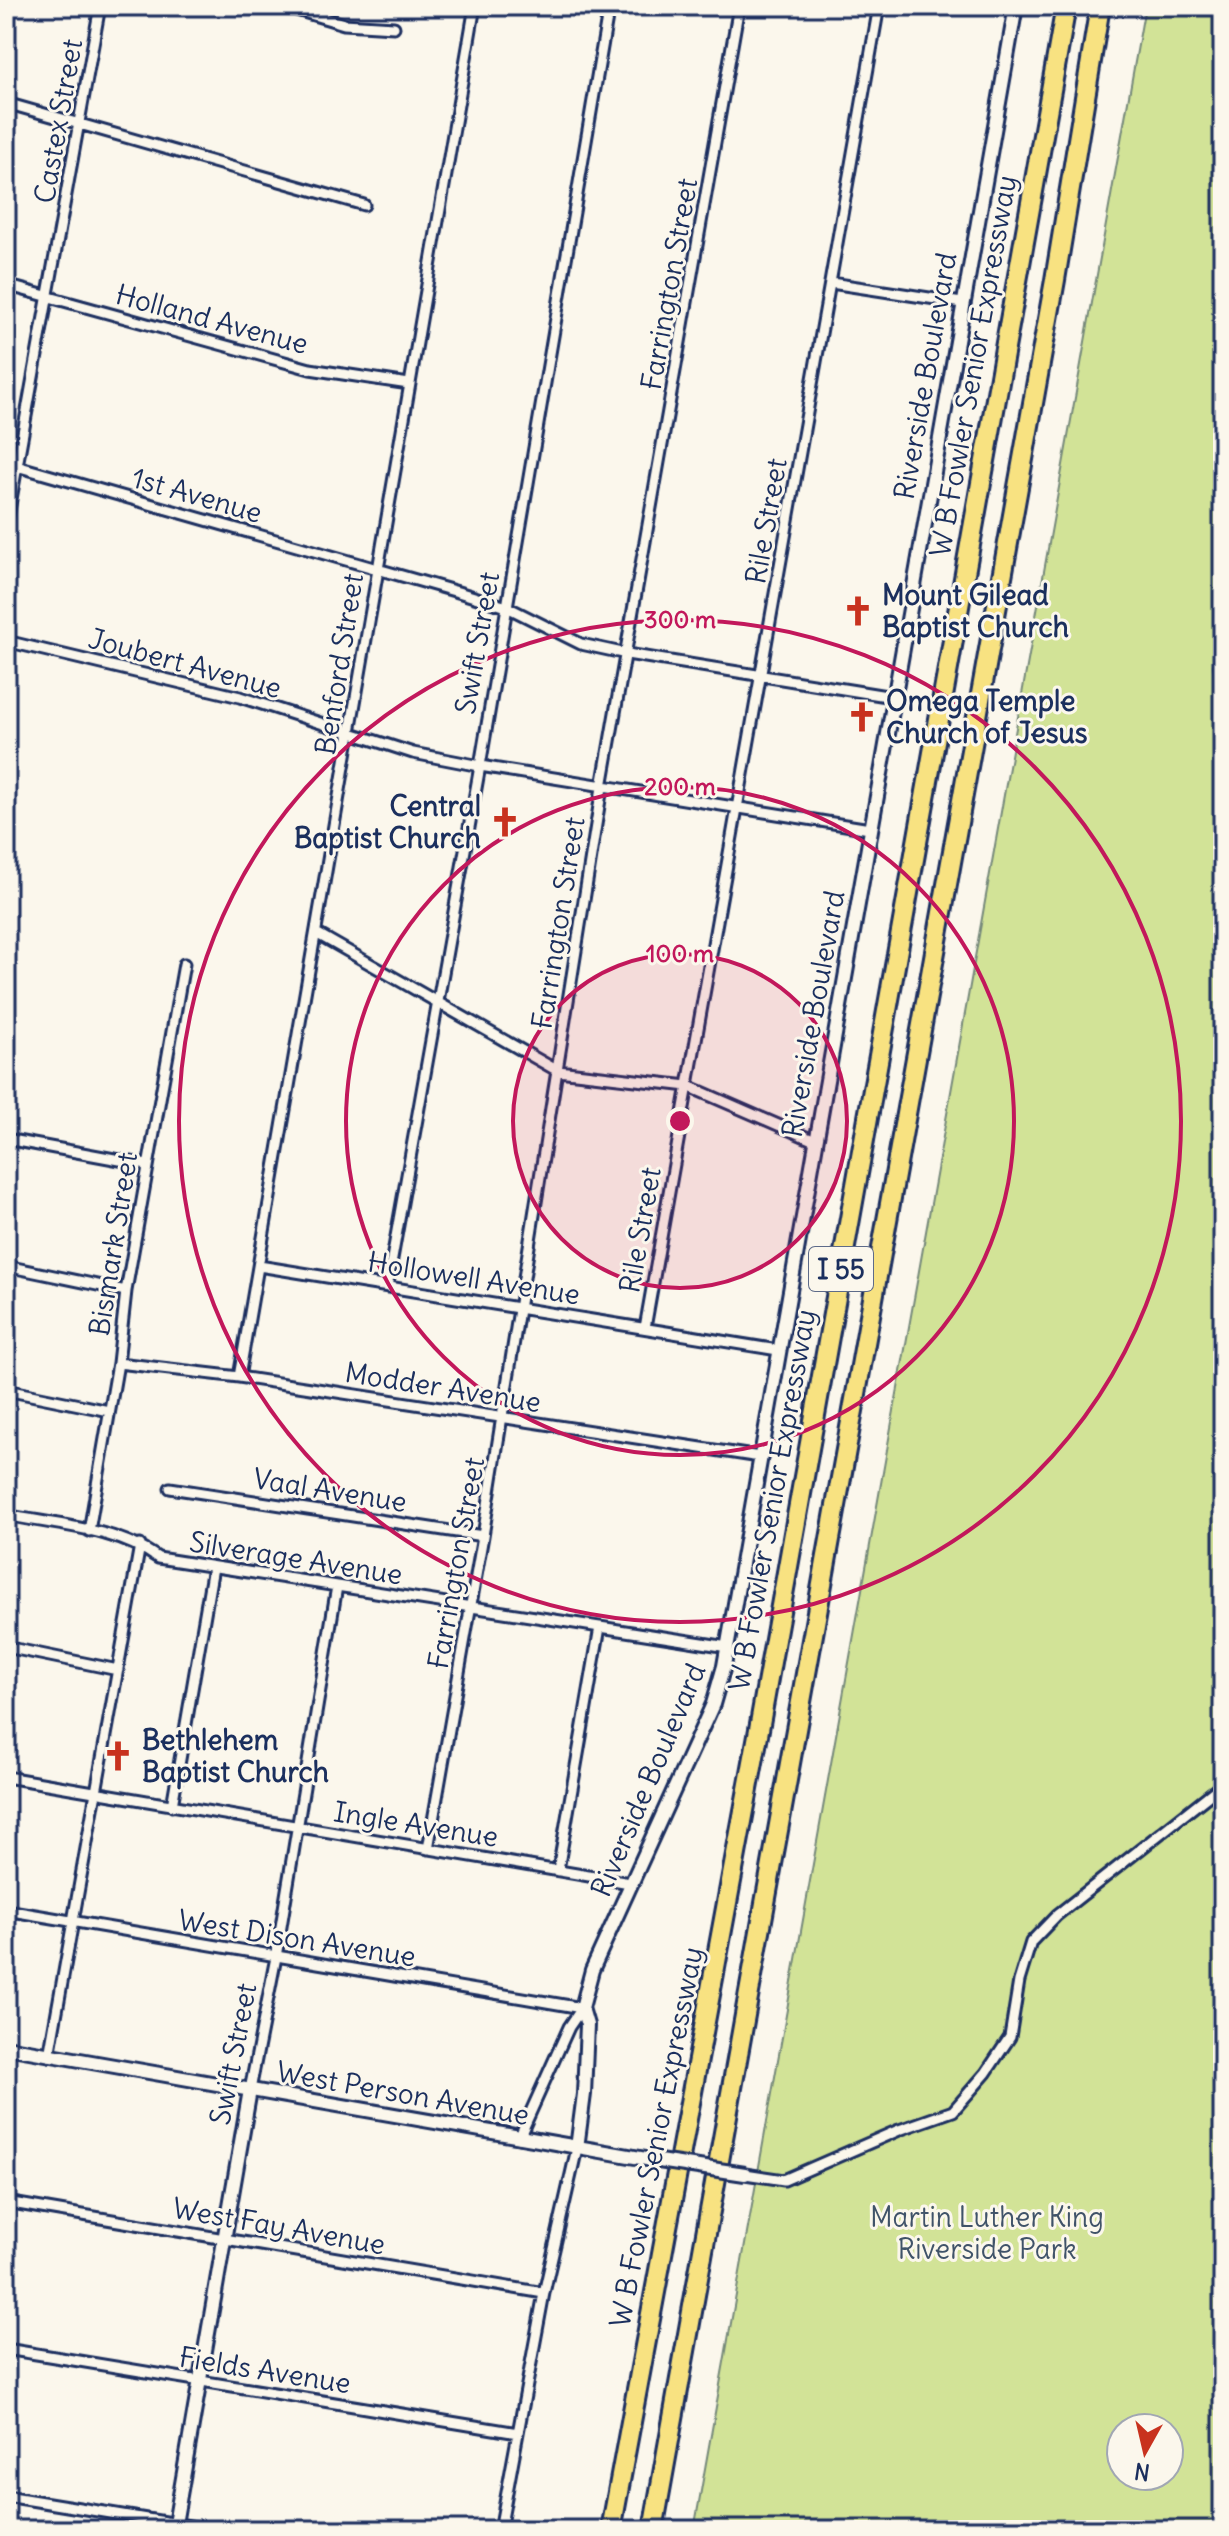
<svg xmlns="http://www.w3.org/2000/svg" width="1229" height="2536" viewBox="0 0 1229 2536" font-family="Delius,sans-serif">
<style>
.green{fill:#d2e397;stroke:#76897a;stroke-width:2;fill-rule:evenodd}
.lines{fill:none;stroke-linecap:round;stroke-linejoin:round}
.minor-casing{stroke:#1b2f5e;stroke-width:15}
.tertiary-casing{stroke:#1b2f5e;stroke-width:18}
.motorway-casing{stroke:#1b2f5e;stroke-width:24}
.minor{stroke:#fbf7ec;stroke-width:9}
.tertiary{stroke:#fbf7ec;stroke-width:12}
.motorway{stroke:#f8e281;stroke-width:18}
.tertiary-bridge-casing{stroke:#1b2f5e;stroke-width:18;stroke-linecap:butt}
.tertiary-bridge{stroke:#fbf7ec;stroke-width:12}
.ring{fill:none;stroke:#c2185b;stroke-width:4}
.labels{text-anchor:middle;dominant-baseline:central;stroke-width:6;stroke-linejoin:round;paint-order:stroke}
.shield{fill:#fbf7ec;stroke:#5e6b89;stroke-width:2}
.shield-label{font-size:26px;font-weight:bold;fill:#1b2f5e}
.street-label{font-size:28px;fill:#1b2f5e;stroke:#fbf7ec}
.poi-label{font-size:28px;font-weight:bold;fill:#1b2f5e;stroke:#fbf7ec;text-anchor:start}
.park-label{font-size:28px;fill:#405369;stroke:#fbf7ec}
.centre{fill:#c2185b;stroke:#fbf7ec;stroke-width:4}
.ring-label{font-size:24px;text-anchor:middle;font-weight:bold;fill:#c2185b;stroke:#fbf7ec;stroke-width:6;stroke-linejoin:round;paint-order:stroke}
</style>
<rect width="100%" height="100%" fill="#fbf7ec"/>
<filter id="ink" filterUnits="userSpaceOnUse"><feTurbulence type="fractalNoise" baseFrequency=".0125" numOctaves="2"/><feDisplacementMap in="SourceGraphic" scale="16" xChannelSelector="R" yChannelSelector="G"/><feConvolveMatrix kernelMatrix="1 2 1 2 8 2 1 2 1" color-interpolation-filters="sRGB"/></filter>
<g filter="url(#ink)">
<!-- green -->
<path class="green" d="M1145 6H1223V2530H694ZM1121 2428H1169V2476H1121Z"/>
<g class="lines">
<!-- minor casing -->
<g class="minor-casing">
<path id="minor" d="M283 6 344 24 394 27
M6 103 364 205
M831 283 962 303
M6 285 310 369 409 384
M6 463 458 592 507 607 581 644 627 654 893 697
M6 527 100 6
M6 641 240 697 413 753 480 766 870 829
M1223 659 1220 666 1223 691
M316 933 558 1071 688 1086 815 1141
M6 1139 147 1165
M6 1266 126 1291
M259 1266 778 1350
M387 1287 480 766 609 6
M645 1328 879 6
M118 1363 239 1377 760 1457
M239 1377 475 6
M6 1390 109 1411
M170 1488 483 1536
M6 1515C55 1525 117 1528 158 1558L728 1647
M89 1531 118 1363 126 1291 184 964
M6 1647 118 1670
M6 1777 630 1883
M172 1806 213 1567
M428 1849 483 1536 602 787 739 6
M558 1870 600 1627
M6 1910 582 2008 569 2027 519 2138
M49 2056 140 1545
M250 2090 276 1957 337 1586
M745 2174 784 2180 899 2130 953 2111 986 2073 1010 2037 1019 1981 1031 1942 1057 1915 1223 1784
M6 2202 544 2293
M6 2349 518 2433
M6 2496 214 2530
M500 2530 544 2293 577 2148"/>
</g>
<!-- tertiary casing -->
<g class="tertiary-casing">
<path id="tertiary" d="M6 2047 652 2160
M577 2148 584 2094 587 2025 582 2008 592 1970 713 1704 724 1666 1016 6
M174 2530 250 2090"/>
</g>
<!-- motorway casing -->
<g class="motorway-casing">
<path id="motorway" d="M611 2530 758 1735 1066 6
M653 2530 1055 280 1100 6"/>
</g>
<!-- minor -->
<use href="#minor" class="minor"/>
<!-- tertiary -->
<use href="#tertiary" class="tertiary"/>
<!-- motorway -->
<use href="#motorway" class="motorway"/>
<!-- tertiary-bridge casing -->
<g class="tertiary-bridge-casing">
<path id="tertiary-bridge" d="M652 2160 745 2174"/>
</g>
<!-- tertiary-bridge -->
<use href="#tertiary-bridge" class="tertiary-bridge"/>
</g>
</g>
<!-- distance rings -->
<circle cx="680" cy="1121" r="167" fill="#c2185b" fill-opacity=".12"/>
<g class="ring">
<circle cx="680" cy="1121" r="167"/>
<circle cx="680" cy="1121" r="334"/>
<circle cx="680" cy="1121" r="501"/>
</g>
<!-- icons -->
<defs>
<g id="church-bare" transform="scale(2.4)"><path d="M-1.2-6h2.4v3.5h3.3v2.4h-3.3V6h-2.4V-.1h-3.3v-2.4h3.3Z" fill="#c8321e" stroke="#fbf7ec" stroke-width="2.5" paint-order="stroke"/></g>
</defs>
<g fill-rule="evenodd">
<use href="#church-bare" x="858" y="611"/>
<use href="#church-bare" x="862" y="717"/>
<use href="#church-bare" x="505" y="822"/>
<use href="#church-bare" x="118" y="1756"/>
</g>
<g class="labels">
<!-- shield labels -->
<rect class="shield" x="809" y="1247" width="64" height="44" rx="6"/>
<g class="shield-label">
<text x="841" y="1269">I 55</text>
</g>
<!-- street labels -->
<g class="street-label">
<text transform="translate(58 121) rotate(-80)">Castex Street</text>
<text transform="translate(669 284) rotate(-80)">Farrington Street</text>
<text transform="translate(212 319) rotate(15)">Holland Avenue</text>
<text transform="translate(973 366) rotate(-80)">W B Fowler Senior Expressway</text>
<text transform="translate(925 376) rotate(-80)">Riverside Boulevard</text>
<text transform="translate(197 495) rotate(16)">1st Avenue</text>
<text transform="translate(766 521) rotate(-80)">Rile Street</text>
<text transform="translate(477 643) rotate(-80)">Swift Street</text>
<text transform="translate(185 663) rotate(15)">Joubert Avenue</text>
<text transform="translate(339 664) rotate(-81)">Benford Street</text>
<text transform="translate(558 923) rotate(-81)">Farrington Street</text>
<text transform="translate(813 1014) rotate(-80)">Riverside Boulevard</text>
<text transform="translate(640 1230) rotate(-80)">Rile Street</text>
<text transform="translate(113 1244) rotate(-81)">Bismark Street</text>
<text transform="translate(474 1278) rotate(9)">Hollowell Avenue</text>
<text transform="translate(443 1387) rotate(9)">Modder Avenue</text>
<text transform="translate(330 1490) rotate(9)">Vaal Avenue</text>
<text transform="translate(772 1500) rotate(-80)">W B Fowler Senior Expressway</text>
<text transform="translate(296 1558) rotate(9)">Silverage Avenue</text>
<text transform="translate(456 1563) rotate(-80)">Farrington Street</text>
<text transform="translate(648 1780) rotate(-67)">Riverside Boulevard</text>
<text transform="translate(416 1824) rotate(9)">Ingle Avenue</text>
<text transform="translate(297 1938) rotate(9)">West Dison Avenue</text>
<text transform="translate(233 2054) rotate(-79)">Swift Street</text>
<text transform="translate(403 2093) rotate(10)">West Person Avenue</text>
<text transform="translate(656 2137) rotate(-79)">W B Fowler Senior Expressway</text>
<text transform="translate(279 2226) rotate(10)">West Fay Avenue</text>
<text transform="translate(265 2370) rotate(9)">Fields Avenue</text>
</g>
<!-- poi labels -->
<g class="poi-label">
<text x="882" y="595">Mount Gilead<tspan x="882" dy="32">Baptist Church</tspan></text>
<text x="886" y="701">Omega Temple<tspan x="886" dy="32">Church of Jesus</tspan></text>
<text x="481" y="806" text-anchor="end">Central<tspan x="481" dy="32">Baptist Church</tspan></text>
<text x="142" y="1740">Bethlehem<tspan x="142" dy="32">Baptist Church</tspan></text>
</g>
<!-- park labels -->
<g class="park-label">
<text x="987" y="2217">Martin Luther King<tspan x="987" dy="32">Riverside Park</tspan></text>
</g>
</g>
<circle cx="680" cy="1121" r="12" class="centre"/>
<g class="ring-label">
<text x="680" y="628">300 m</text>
<text x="680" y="795">200 m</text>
<text x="680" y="962">100 m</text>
</g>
<!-- margin -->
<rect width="1229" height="2536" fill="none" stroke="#fbf7ec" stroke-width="32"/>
<rect x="16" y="16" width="1197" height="2504" fill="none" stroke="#1b2f5e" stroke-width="3" filter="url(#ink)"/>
<!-- north arrow -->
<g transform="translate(1145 2452) rotate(188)"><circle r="38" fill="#fbf7ec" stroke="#a1a7b3" stroke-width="2"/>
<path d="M0-6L14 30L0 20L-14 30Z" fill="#c8321e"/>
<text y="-12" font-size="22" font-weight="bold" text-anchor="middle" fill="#1b2f5e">N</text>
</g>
</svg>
